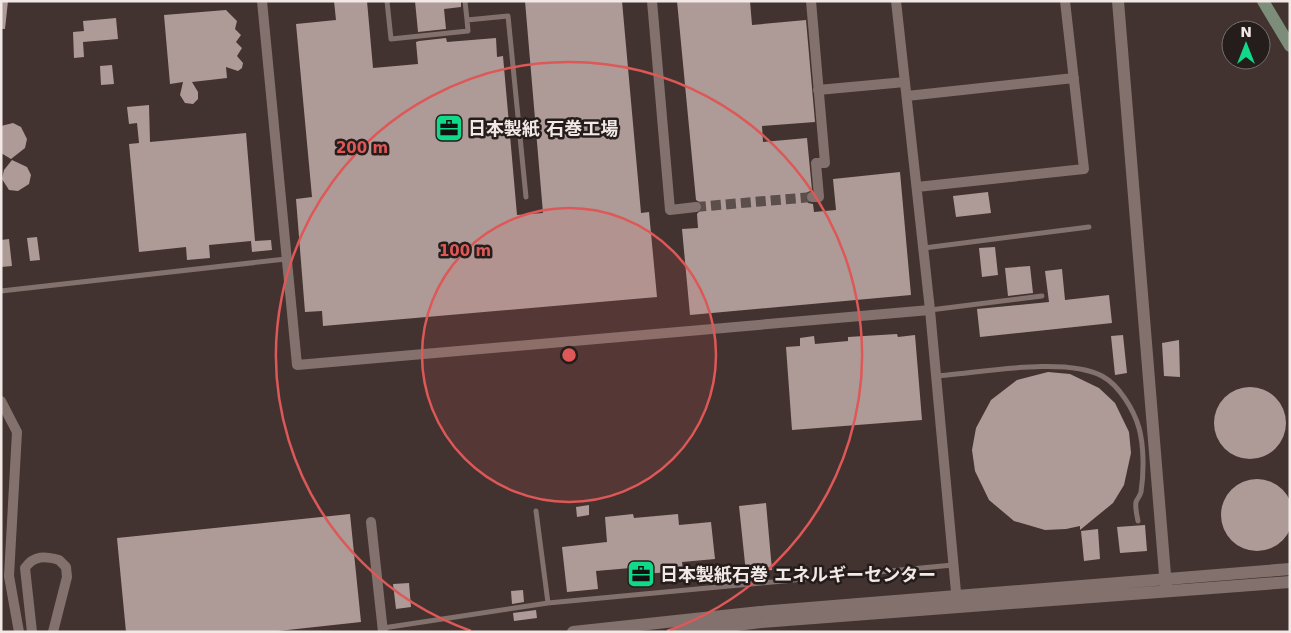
<svg xmlns="http://www.w3.org/2000/svg" width="1291" height="633" viewBox="0 0 1291 633" font-family="'DejaVu Sans','Noto Sans JP',sans-serif">
<style>
.building{fill:#ae9b97}
.lines{fill:none;stroke-linecap:round;stroke-linejoin:round}
.minor-tunnel{stroke:#5c4e4b;stroke-width:10;stroke-dasharray:10 5;stroke-linecap:butt}
.service{stroke:#82716c;stroke-width:5}
.minor{stroke:#82716c;stroke-width:10}
.tertiary{stroke:#82716c;stroke-width:12}
.secondary{stroke:#7c8e7a;stroke-width:12}
.ring{fill:none;stroke:#dd5857;stroke-width:2.5}
.labels{text-anchor:middle;dominant-baseline:central;stroke-width:5;stroke-linejoin:round;paint-order:stroke}
.poi-label{font-size:18px;font-weight:bold;fill:#f2e8e5;stroke:#241d1b;text-anchor:start}
.centre{fill:#dd5857;stroke:#241d1b;stroke-width:2.5}
.ring-label{font-size:15px;text-anchor:middle;font-weight:bold;fill:#dd5857;stroke:#241d1b;stroke-width:5;stroke-linejoin:round;paint-order:stroke}
</style>
<rect width="100%" height="100%" fill="#423330"/>
<!-- building -->
<path class="building" d="M1 1H8L5 29H1Z
M334 1H367L373 68 418 64 416 42 419 41 446 38 447 42 496 38 497 57 503 56 517 215 543 213 525 1H622L641 213 649 212 657 297 323 326 322 311 305 312 296 199 312 197 296 24 336 20Z
M415 1H461V7L444 9 446 29 418 32Z
M677 1H750L752 25 806 20 815 122 762 126 763 142 807 138 812 190 806 193 805 197 808 203 813 204 814 212 836 210 833 179 900 172 911 295 690 315 682 229 698 228 697 214 703 207 701 203 696 200Z
M226 10 237 21 235 29 241 35 236 42 242 48 237 56 243 63 242 68 238 71 226 67 227 78 192 82 198 92V99L193 104 185 103 180 95 183 82 170 84 164 15Z
M116 18 118 39 83 42 84 57 74 58 73 32 84 31 83 21Z
M112 65 114 84 101 85 100 66Z
M149 105 150 142 246 133 255 241 271 240 272 250 252 252 251 241 209 245 210 258 187 260 186 247 139 252 129 144 139 143 137 123 129 124 127 107Z
M13 123 21 127 27 139 25 148 11 159 1 153V126Z
M12 160 27 167 31 175 29 184 18 191 9 190 2 179 4 170Z
M988 192 991 213 956 217 953 196Z
M37 237 40 260 30 261 27 238Z
M9 239 12 266 1 267V240Z
M995 247 998 275 982 277 979 248Z
M1030 266 1033 293 1008 296 1005 268Z
M1062 269 1065 300 1109 295 1112 323 980 337 977 309 1049 302 1045 271Z
M897 334 898 337 915 335 922 420 792 430 786 347 800 346V338L814 336 815 344 848 341V337Z
M1123 335 1127 373 1115 375 1111 336Z
M1179 340 1180 377 1164 376 1162 343Z
M1048 372 1070 374 1099 388 1115 403 1129 432 1131 453 1124 485 1113 503 1080 530V526L1066 529 1045 530 1014 521 989 500 975 471 972 450 976 428 991 400 1017 380Z
M1214 423a36 36 0 1 1 72 0a36 36 0 1 1-72 0Z
M1221 515a36 36 0 1 1 72 0a36 36 0 1 1-72 0Z
M766 503 772 570 746 573 739 506Z
M589 505V515L577 517 576 507Z
M350 514 361 622 269 632H126L117 538Z
M633 514 634 518 678 514 679 525 711 522 715 559 682 562 683 571 643 574 642 567 596 571 598 589 567 592 562 547 607 542 605 517Z
M1145 525 1147 551 1120 553 1117 527Z
M1098 529 1100 559 1084 561 1081 531Z
M409 583 411 607 396 609 393 584Z
M523 590 524 602 512 604 511 591Z
M536 610 537 618 514 621 513 613Z"/>
<g class="lines">
<!-- minor-tunnel -->
<path class="minor-tunnel" d="M696 207 812 197"/>
<!-- service -->
<path class="service" d="M387 1 391 39 468 31 467 20
M465 1 467 20 508 16 526 197
M924 248 1089 227
M1 291 286 259
M930 310 1042 296
M936 376C979 373 1065 356 1102 376 1119 385 1134 410 1139 428 1144 446 1144 473 1141 492 1140 496 1137 499 1136 502 1135 508 1137 516 1138 521
M536 511 548 603
M383 628 548 603 953 565"/>
<!-- minor -->
<path class="minor" d="M262 1 297 365 930 310
M652 1 670 210 696 207
M811 1 825 163H816L819 197H812
M896 1 930 310 957 603
M818 90 905 82
M907 96 1074 78
M917 187 1084 169 1065 1
M1 401 17 432 9 576 19 632
M371 522 383 632
M32 632 25 568C34 555 45 556 59 560L66 567 67 577 53 632"/>
<!-- tertiary -->
<path class="tertiary" d="M1118 1 1166 587
M573 632 760 612 1290 569
M678 632 761 622 1290 582"/>
<!-- secondary -->
<path class="secondary" d="M1263 1 1290 46"/>
</g>
<!-- distance rings -->
<circle cx="569" cy="355" r="147" fill="#dd5857" fill-opacity=".12"/>
<g class="ring">
<circle cx="569" cy="355" r="147"/>
<path d="M471 631A293 293 0 1 1 667 631"/>
</g>
<!-- icons -->
<defs>
<g id="office-square" transform="scale(1.4375)"><rect x="-9" y="-9" width="18" height="18" rx="4" fill="#10d98a" stroke="#241d1b"/><path d="M-6-3h4V-5.5h4V-3h4V5H-6ZM-1-4.5V-3h2v-1.5ZM-6 0V1H6V0Z" fill="#111"/></g>
</defs>
<g fill-rule="evenodd">
<use href="#office-square" x="449" y="128"/>
<use href="#office-square" x="641" y="574"/>
</g>
<g class="labels">
<!-- poi labels -->
<g class="poi-label">
<text x="468" y="128">日本製紙 石巻工場</text>
<text x="660" y="574">日本製紙石巻 エネルギーセンター</text>
</g>
</g>
<circle cx="569" cy="355" r="8" class="centre"/>
<g class="ring-label">
<text x="362" y="153">200 m</text>
<text x="465" y="256">100 m</text>
</g>
<!-- border -->
<rect width="1291" height="633" fill="none" stroke="#f2e8e5" stroke-width="5"/>
<!-- north arrow -->
<g transform="translate(1246 45)"><circle r="24" fill="#241d1b" stroke="#766e6c"/>
<path d="M0-4L9 19L0 12L-9 19Z" fill="#10d98a"/>
<text y="-8" font-size="14" font-weight="bold" text-anchor="middle" fill="#f2e8e5">N</text>
</g>
</svg>
